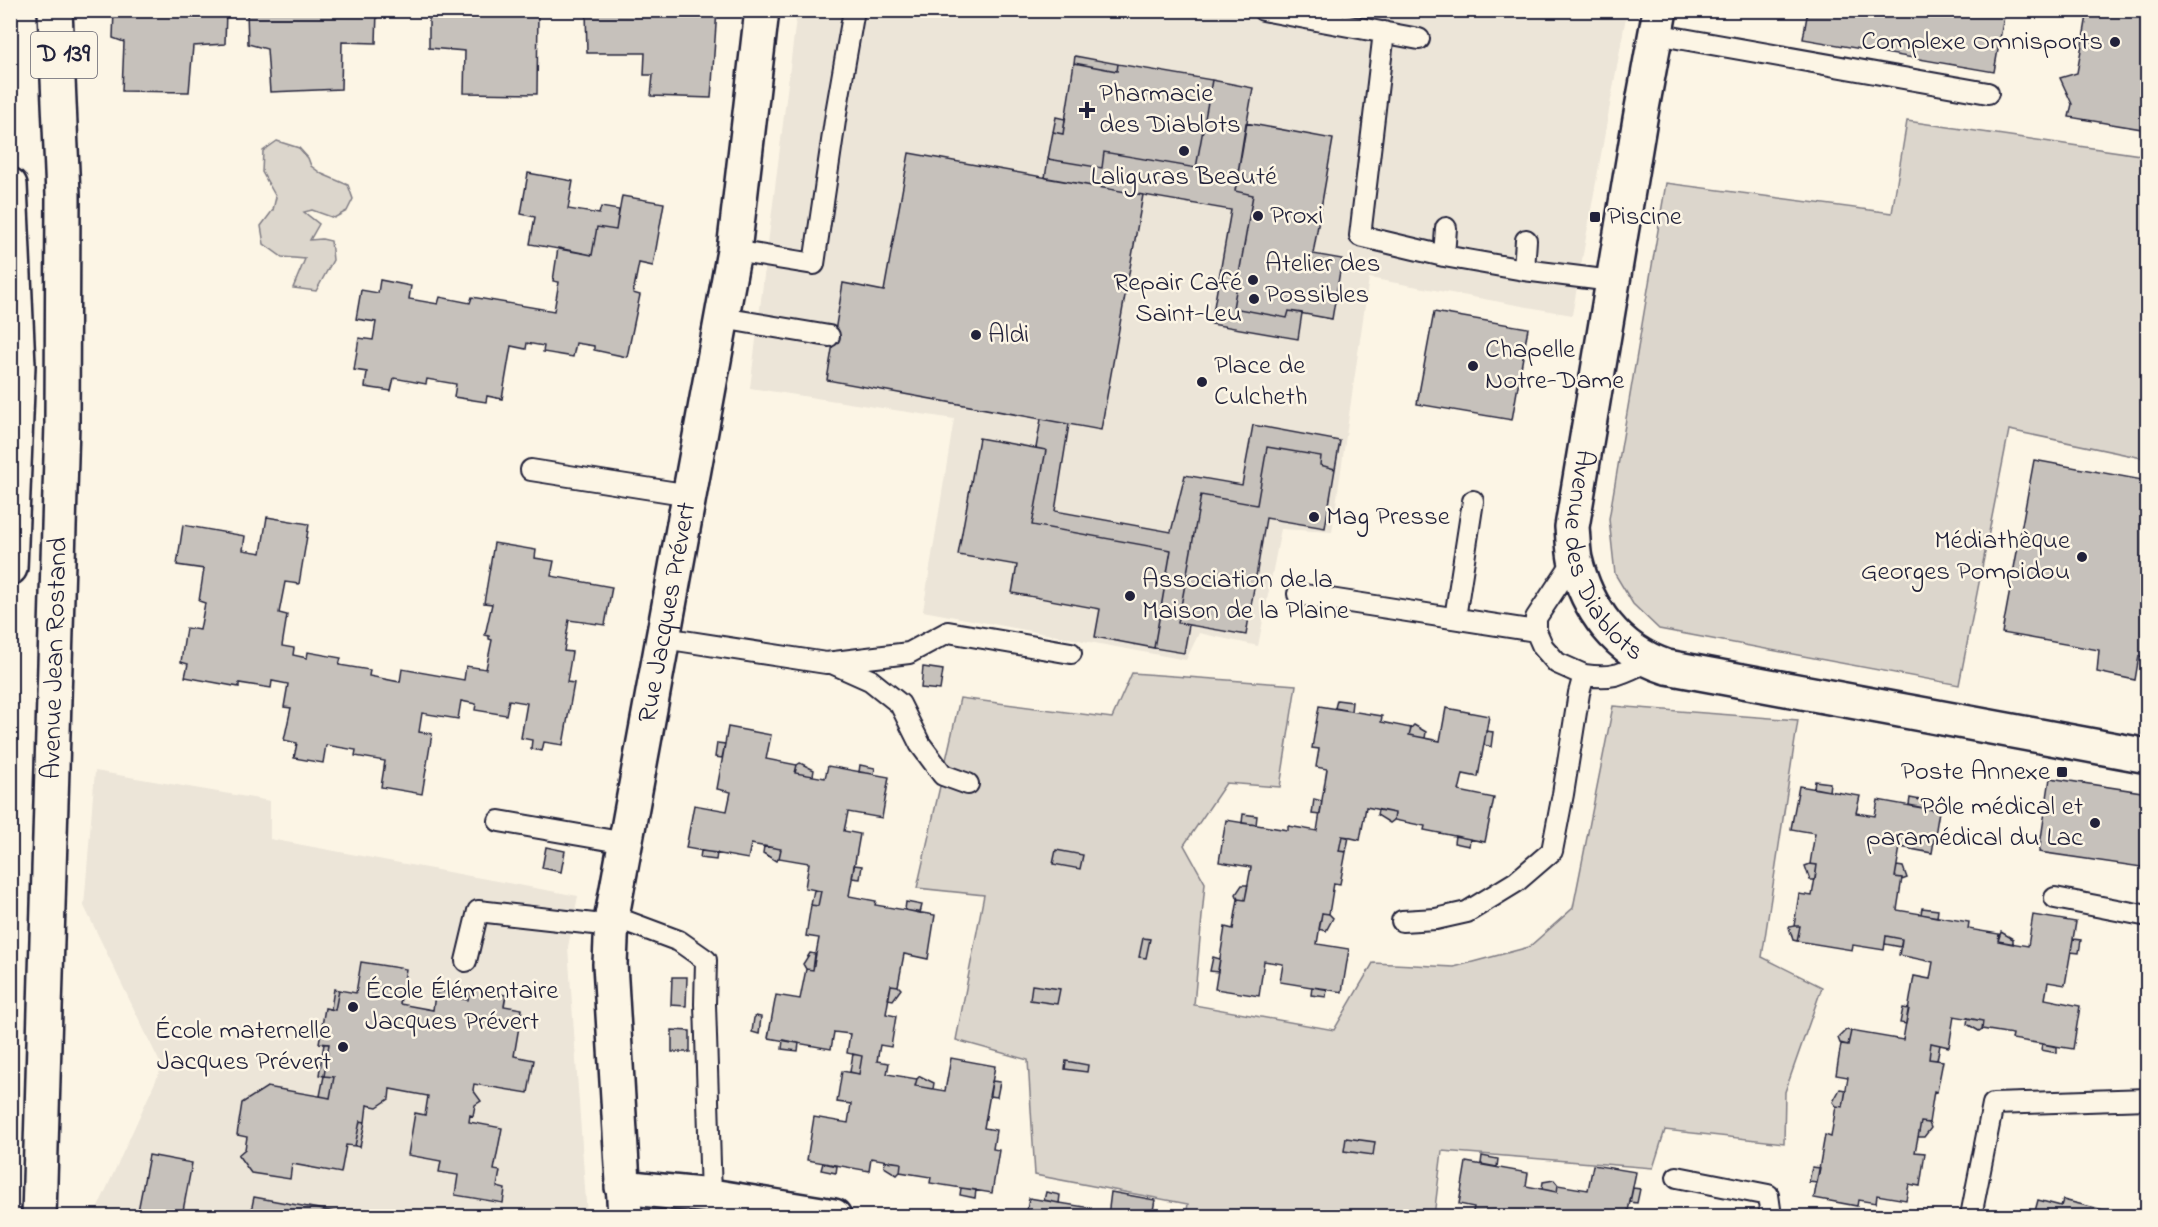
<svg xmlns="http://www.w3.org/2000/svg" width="2158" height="1227" viewBox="0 0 2158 1227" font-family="'Indie Flower',sans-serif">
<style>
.built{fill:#ece5d8}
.green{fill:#dcd6cc;stroke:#7f7c84;stroke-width:1.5}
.building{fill:#c6c1bb;stroke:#22223b;stroke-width:1.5}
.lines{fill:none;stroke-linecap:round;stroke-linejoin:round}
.lane-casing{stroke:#22223b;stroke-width:24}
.street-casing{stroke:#22223b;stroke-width:38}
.primary-casing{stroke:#22223b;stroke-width:38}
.lane{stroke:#fcf5e5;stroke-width:20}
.street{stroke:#fcf5e5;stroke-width:33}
.primary{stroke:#fcf5e5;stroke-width:33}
.poi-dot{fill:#22223b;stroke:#fcf5e5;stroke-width:2}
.labels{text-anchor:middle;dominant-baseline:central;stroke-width:5;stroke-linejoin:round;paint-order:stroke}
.shield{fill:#fcf5e5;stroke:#63616e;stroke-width:1.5}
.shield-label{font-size:26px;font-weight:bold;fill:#22223b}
.poi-label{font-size:27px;fill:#22223b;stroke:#fcf5e5;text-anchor:start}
.street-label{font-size:27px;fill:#22223b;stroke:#fcf5e5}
</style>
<rect width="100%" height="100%" fill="#fcf5e5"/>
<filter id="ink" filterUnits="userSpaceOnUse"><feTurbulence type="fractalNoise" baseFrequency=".0167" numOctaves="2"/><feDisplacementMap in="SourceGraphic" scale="12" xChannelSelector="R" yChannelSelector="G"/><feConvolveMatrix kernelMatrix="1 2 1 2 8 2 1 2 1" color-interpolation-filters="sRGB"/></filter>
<g filter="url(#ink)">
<!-- built -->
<path class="built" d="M797 11H1627L1572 315 1369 278 1332 532 1281 529 1258 646 1199 633 1186 660 923 611 954 419 750 388Z
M95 771 270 801V839L578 896 568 947 587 1216H94L162 1067 84 906Z"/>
<!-- green -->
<path class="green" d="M1907 121 2147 156V459L2009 430 1959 685 1659 629 1633 604 1615 574 1609 519 1666 183 1892 213Z
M277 141 299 148 308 158 311 166 322 174 348 185 353 199 347 211 334 218 312 210 304 212 319 224 310 240 322 239 331 241 333 260 316 291 293 288 305 259 282 257 264 244 261 226 273 210 276 197 262 172 263 151Z
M1132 673 1296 685 1280 787 1226 783 1184 845 1205 883 1194 1005 1334 1030 1373 963 1454 967 1529 947 1573 908 1613 706 1798 720 1762 957 1822 987 1785 1092 1784 1143 1665 1130 1653 1168 1442 1151 1434 1216H1186L1188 1204 1035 1175 1028 1060 956 1040 984 895 917 888 960 698 1112 718Z"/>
<!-- building -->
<path class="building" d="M114 10H226L225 44 193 46 189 92 122 91 124 42 113 38Z
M247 10H377L376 43 342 42 341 89 270 92 267 49 248 44Z
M429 10H538L537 94 464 93 465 51 429 48Z
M586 10H717L711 98 651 96 653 75H644L645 53H587Z
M1808 10H2002L2005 11 1994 72 1803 39Z
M2088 10H2148V130L2069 117 2072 104 2060 78 2077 73Z
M1075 56 1118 64 1117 71 1074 63Z
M1074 63 1117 71 1118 64 1212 80 1196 168 1104 152 1102 168 1048 159 1053 132 1063 134Z
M1212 80 1253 88 1235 191 1253 195 1233 308 1287 318 1289 311 1302 313 1298 339 1211 324 1231 210 1045 178 1048 159 1102 168 1104 152 1196 168Z
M1056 117 1065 119 1063 134 1053 132Z
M1246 123 1333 139 1313 254 1342 259 1332 319 1289 311 1287 318 1233 308 1253 195 1235 191Z
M909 153 1143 195 1101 430 827 380 843 283 884 291Z
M528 173 573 181 568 209 599 214 601 207 619 210 616 230 597 227 592 255 530 244 535 217 521 214Z
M622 196 664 203 653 266 639 263 633 293 640 295 627 357 594 350V346L576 343 573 357 543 352 544 346 527 343 526 349 511 346 502 399 487 396 486 402 454 397 456 384 427 379 426 384 394 378 391 391 365 387 367 372 354 370 359 338 373 340 376 322 356 319 361 290 378 293 380 280 411 286 409 299 438 304 440 297 470 303 472 297 554 311 559 282 553 281 558 248 592 255 597 227 616 230Z
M1434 312 1528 328 1512 420 1417 404Z
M1041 419 1069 424 1055 511 1171 532 1185 475 1242 485 1253 425 1340 441 1335 469 1320 465 1321 456 1267 447 1257 505 1201 495 1178 623 1189 625 1184 653 1154 648 1171 550 1032 525 1046 450 1036 448Z
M979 438 1046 450 1032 525 1171 550 1154 648 1095 637 1100 609 1012 593 1017 565 958 555Z
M1267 447 1321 456 1320 465 1335 469 1325 528 1266 518 1246 635 1178 623 1201 495 1257 505Z
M2034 460 2148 481V658L2139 656 2135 680 2097 672 2099 650 2002 633Z
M267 517 309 524 299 584 285 582 279 613 287 615 282 646 294 648 293 655 307 658 308 652 341 658 339 665 370 670 369 676 400 682 402 669 464 680 466 666 486 669 492 640 489 639V636L485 635 492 604 484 603 494 543 536 550 535 558 554 561 551 576 612 587 605 625 569 620 564 651 572 652 567 682 574 683 563 745 544 742 542 751 531 749 532 740 521 738 527 703 509 700 506 715 475 710 476 704 461 701 458 719 422 713 419 732 432 734 422 794 381 787 385 761 355 756 356 750 326 745 323 763 294 758 297 743 284 740 291 708 284 707 288 684 272 681 271 688 239 683V687L185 677 188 664 181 662 186 628 200 630 205 603 199 601 204 569 177 565 183 525 245 536 243 550 261 553Z
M923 667 943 670 940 690 921 688Z
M1337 700 1352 702 1351 711 1335 708Z
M1319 706 1382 716 1381 722 1411 728 1409 735 1440 741 1446 708 1489 716 1478 777 1463 774 1459 791 1494 798 1485 842 1424 830 1425 826 1394 820 1395 813 1366 807 1360 840 1342 836 1339 851 1346 852 1340 884 1334 883 1329 914 1322 913 1317 944 1349 949 1342 992 1280 982 1283 964 1264 961 1259 996 1215 989 1225 927 1233 929 1238 899 1245 900 1251 867 1219 862 1226 820 1288 830V826L1317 831 1327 769 1316 767 1319 749 1312 748Z
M1414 725 1426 732 1425 738 1409 735 1411 728Z
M728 727 771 735 766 759 797 765 795 773 825 778 828 766 889 777 882 818 848 812 844 831 860 834 849 896 876 901 875 905 935 915 928 959 904 954 898 986 891 985 886 1014 896 1016 891 1047 880 1045 877 1061 889 1063 887 1074 917 1079 915 1086 945 1091 951 1058 995 1066 984 1128 996 1130 993 1149 999 1150 992 1193 930 1183 931 1177 900 1172 901 1163 871 1158 869 1171 807 1160 814 1117 848 1123 851 1104 837 1102 842 1071 859 1074 862 1056 847 1053 850 1034 834 1032 831 1049 768 1038 776 995 800 999 806 969 813 970 819 938 806 936 811 905 818 906 821 891 805 888 809 863 779 858 781 849 756 845 751 844 748 859 686 848 694 805 727 811 731 792 717 789Z
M1486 731 1493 732 1491 747 1484 745Z
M717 743 725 744 722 758 715 757Z
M800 763 814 770 813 776 795 773 797 765Z
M860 765 875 768 874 774 859 772Z
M2050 778 2148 793V868L2039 852Z
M1815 781 1830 783 1829 791 1814 788Z
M1799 786 1860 796 1856 813 1875 816 1878 800 1939 811 1932 853 1900 847 1895 877 1902 878 1897 910 1969 922 1968 929 1999 934 1998 941 2028 946 2033 915 2076 922 2065 985 2048 982 2045 999 2080 1006 2073 1049 2012 1039 2013 1034 1982 1029 1983 1021 1954 1016 1949 1047 1931 1043 1929 1059 1943 1061 1937 1092 1934 1091 1929 1123 1921 1122 1915 1152 1925 1153 1920 1186 1909 1184 1906 1200 1877 1195 1876 1203 1858 1200 1857 1206 1814 1198 1825 1135 1831 1137 1836 1106 1843 1107 1848 1077 1836 1075 1841 1044 1848 1045 1851 1031 1903 1040 1914 976 1930 979 1933 962 1899 955 1902 939 1886 936 1884 950 1853 945 1852 950 1797 941 1800 926H1794L1799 894 1812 896 1817 865 1810 864 1815 833 1791 829Z
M1910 798 1926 801 1924 808 1909 805Z
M1314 799 1322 801 1320 815 1312 814Z
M1378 810 1395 813 1394 820 1390 823 1377 815Z
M1243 814 1257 816 1256 825 1242 823Z
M1342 836 1349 837 1346 852 1339 851Z
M1455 836 1470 839 1469 846 1454 843Z
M764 846 781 849 779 858 776 861 763 853Z
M546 847 565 851 561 872 542 868Z
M1056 850 1083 855 1080 869 1053 864Z
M701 851 717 853 716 860 700 858Z
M1810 864 1817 865 1815 880H1810L1805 866Z
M854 865 862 866 860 879 852 878Z
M1897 866 1903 867 1907 878 1902 880V878L1895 877Z
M1242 885H1248L1245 900 1238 899 1236 894Z
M814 890 821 891 818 906 811 905Z
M906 902 922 905 920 913 905 910Z
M1922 908 1938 910 1937 917 1921 914Z
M1322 913 1329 914 1333 918 1326 931 1319 929Z
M1794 926H1800L1797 941 1793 940 1789 927Z
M2001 932 2013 939V944L1998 941Z
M1886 936 1902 939 1901 947 1885 944Z
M1143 938 1150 939 1146 958 1139 957Z
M2073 939 2081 940 2079 953 2071 952Z
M810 953 815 954 813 970 806 969 803 964Z
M1213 957 1220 959 1218 972 1210 971Z
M361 962 406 969 400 1004 433 1010 435 994 468 1000 470 988 506 995 504 1006 522 1009 514 1056 534 1060 528 1093 474 1084 473 1090 481 1101 475 1105 473 1116 470 1115 469 1122 502 1128 494 1170 500 1171 497 1187 505 1189 503 1203 455 1195 458 1175 439 1172 441 1161 408 1155 415 1113 425 1115 428 1096 390 1089 389 1099 377 1107 367 1105 365 1122 360 1121 355 1146 346 1145 341 1173 292 1164 290 1179 251 1173 238 1155 245 1149 247 1137 237 1135 242 1103 267 1087 330 1098 334 1077 324 1076 329 1044 319 1043 325 1008 335 1010 339 990 356 993Z
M672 977H687L686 1006 671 1005Z
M891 985 898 986 901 989 893 1000 888 999Z
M1032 985 1060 989 1057 1004 1030 1000Z
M1312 987 1327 989 1326 997 1311 995Z
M334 989 339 990 335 1010 331 1009Z
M436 990 469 996 468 1000 435 994Z
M1903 1008 1909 1009 1906 1024 1900 1023Z
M756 1016 761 1017 759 1034 752 1032 754 1018Z
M1968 1018 1983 1021 1982 1029 1979 1031 1967 1024Z
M672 1030 690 1031V1052H672Z
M1846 1030 1851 1031 1848 1045 1840 1043 1838 1038Z
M783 1040 799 1043 798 1051 782 1049Z
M1931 1043 1940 1045 1937 1060 1929 1059Z
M324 1044H329L324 1076 319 1075Z
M2042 1044 2057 1047V1053L2041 1050Z
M853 1054 862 1056 859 1074 850 1072Z
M1066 1061 1088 1065 1087 1072 1065 1069Z
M324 1076 334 1077 330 1098 320 1096Z
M920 1076 934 1083 933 1089 915 1086 917 1079Z
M992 1081 1000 1082 997 1097 989 1096Z
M1840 1089 1846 1090 1843 1107 1836 1106 1833 1102Z
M360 1121 365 1122 360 1147 355 1146Z
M1921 1122 1929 1123 1931 1128 1924 1137H1918Z
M1346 1138 1375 1142 1373 1155 1344 1151Z
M149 1155 192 1163 182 1216H137Z
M1482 1156 1498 1159 1497 1167 1481 1164Z
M885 1161 901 1163 900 1172 897 1175 884 1167Z
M1466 1162 1528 1173 1526 1186 1557 1192 1558 1185 1588 1190 1593 1165 1636 1172 1627 1216H1472L1474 1207 1459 1204Z
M823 1163 837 1166 836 1173 821 1170Z
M1812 1167 1820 1168 1817 1183 1809 1182Z
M1554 1180 1558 1185 1557 1192 1542 1189 1543 1182Z
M961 1188 976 1190 975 1198 960 1195Z
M1633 1188 1640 1189 1637 1203 1630 1202Z
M1046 1192 1060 1195 1059 1203 1044 1200Z
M1111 1192 1155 1200 1152 1216H1108Z
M254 1197 351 1215 350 1216H250Z
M1029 1198 1091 1208 1089 1216H1026Z
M2038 1200 2061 1206 2063 1200 2124 1215V1216H2039L2034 1215Z"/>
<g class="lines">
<!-- lane casing -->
<g class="lane-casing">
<path id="lane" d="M1263 10 1419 39
M1384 32 1360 236 1444 256 1524 270 1612 281
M1655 34 1988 93
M734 251 814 264 837 107 854 10
M1444 256 1446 228
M1524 270 1526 240
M722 318 829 336
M531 470 690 495
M1298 594 1536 631
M1455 618 1473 501
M664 638 826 663 909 653 948 632 1071 653
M832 663 870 680 900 704 920 744 943 775 968 784
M1584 675C1615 679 1620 674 1648 661
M499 821 626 843
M2055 898 2148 916
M612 916 679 941 706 960 705 1004 711 1196
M1402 921 1436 919 1467 912 1516 882 1552 851 1563 794 1579 693 1584 675 1557 663 1543 647 1536 631V618L1575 559
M466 961 478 911 612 926
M1677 1177 1768 1195 1771 1216
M1971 1216 1993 1104 2148 1099"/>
</g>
<!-- street casing -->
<g class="street-casing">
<g id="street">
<path id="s1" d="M1660 10 1640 119 1572 527C1573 537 1573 549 1575 559 1587 609 1617 651 1667 667L2148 756"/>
<path d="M622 1187 711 1196 834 1216"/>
<path id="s2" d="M625 1216 610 964 612 916 734 251 762 10"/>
</g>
</g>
<!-- primary casing -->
<g class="primary-casing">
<g id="primary">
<path d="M10 185 18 365 10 568"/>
<path id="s3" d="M39 1216 62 423 63 195 55 10"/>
</g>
</g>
<!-- lane -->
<use href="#lane" class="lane"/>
<!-- street -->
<use href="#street" class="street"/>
<!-- primary -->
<use href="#primary" class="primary"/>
</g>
</g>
<!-- markers -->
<g class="poi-dot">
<circle cx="2115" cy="42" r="6"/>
<path d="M1084 101h6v6h6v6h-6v6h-6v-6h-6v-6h6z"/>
<circle cx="1184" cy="151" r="6"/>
<circle cx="1258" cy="216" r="6"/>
<rect x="1589" y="211" width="12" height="12" rx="3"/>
<circle cx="1253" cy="280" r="6"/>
<circle cx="1254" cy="299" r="6"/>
<circle cx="976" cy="335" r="6"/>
<circle cx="1473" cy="366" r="6"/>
<circle cx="1202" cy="382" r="6"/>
<circle cx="1314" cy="517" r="6"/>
<circle cx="2082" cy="557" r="6"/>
<circle cx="1130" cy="596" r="6"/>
<rect x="2056" y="766" width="12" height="12" rx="3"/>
<circle cx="2095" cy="823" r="6"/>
<circle cx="353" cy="1007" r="6"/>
<circle cx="343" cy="1047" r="6"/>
</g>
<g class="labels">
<!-- shield labels -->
<rect class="shield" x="31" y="32" width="66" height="46" rx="4.5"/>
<g class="shield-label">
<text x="64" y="55">D 139</text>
</g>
<!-- poi labels -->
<g class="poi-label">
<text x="2103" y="42" text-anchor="end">Complexe Omnisports</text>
<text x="1099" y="94">Pharmacie<tspan x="1099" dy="31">des Diablots</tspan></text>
<text x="1184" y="177" text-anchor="middle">Laliguras Beauté</text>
<text x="1270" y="216">Proxi</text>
<text x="1607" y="217">Piscine</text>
<text x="1265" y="264">Atelier des<tspan x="1265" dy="31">Possibles</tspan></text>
<text x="1242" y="283" text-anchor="end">Repair Café<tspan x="1242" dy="31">Saint-Leu</tspan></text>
<text x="988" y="335">Aldi</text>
<text x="1485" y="350">Chapelle<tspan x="1485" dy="31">Notre-Dame</tspan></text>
<text x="1214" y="366">Place de<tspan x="1214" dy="31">Culcheth</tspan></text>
<text x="1326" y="517">Mag Presse</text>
<text x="2070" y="541" text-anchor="end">Médiathèque<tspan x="2070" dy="31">Georges Pompidou</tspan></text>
<text x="1142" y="580">Association de la<tspan x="1142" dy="31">Maison de la Plaine</tspan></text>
<text x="2050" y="772" text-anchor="end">Poste Annexe</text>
<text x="2083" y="807" text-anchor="end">Pôle médical et<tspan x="2083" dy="31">paramédical du Lac</tspan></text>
<text x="365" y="991">École Élémentaire<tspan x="365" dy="31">Jacques Prévert</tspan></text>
<text x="331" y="1031" text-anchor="end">École maternelle<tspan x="331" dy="31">Jacques Prévert</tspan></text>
</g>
<!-- street labels -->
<g class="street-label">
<text stroke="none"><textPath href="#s1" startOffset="561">Avenue des Diablots</textPath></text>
<text stroke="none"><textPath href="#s2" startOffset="609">Rue Jacques Prévert</textPath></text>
<text stroke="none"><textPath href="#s3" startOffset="558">Avenue Jean Rostand</textPath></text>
</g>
</g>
<!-- margin -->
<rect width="2158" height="1227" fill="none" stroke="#fcf5e5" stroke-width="36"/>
<rect x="18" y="18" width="2122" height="1191" fill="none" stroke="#22223b" stroke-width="2" filter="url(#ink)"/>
</svg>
